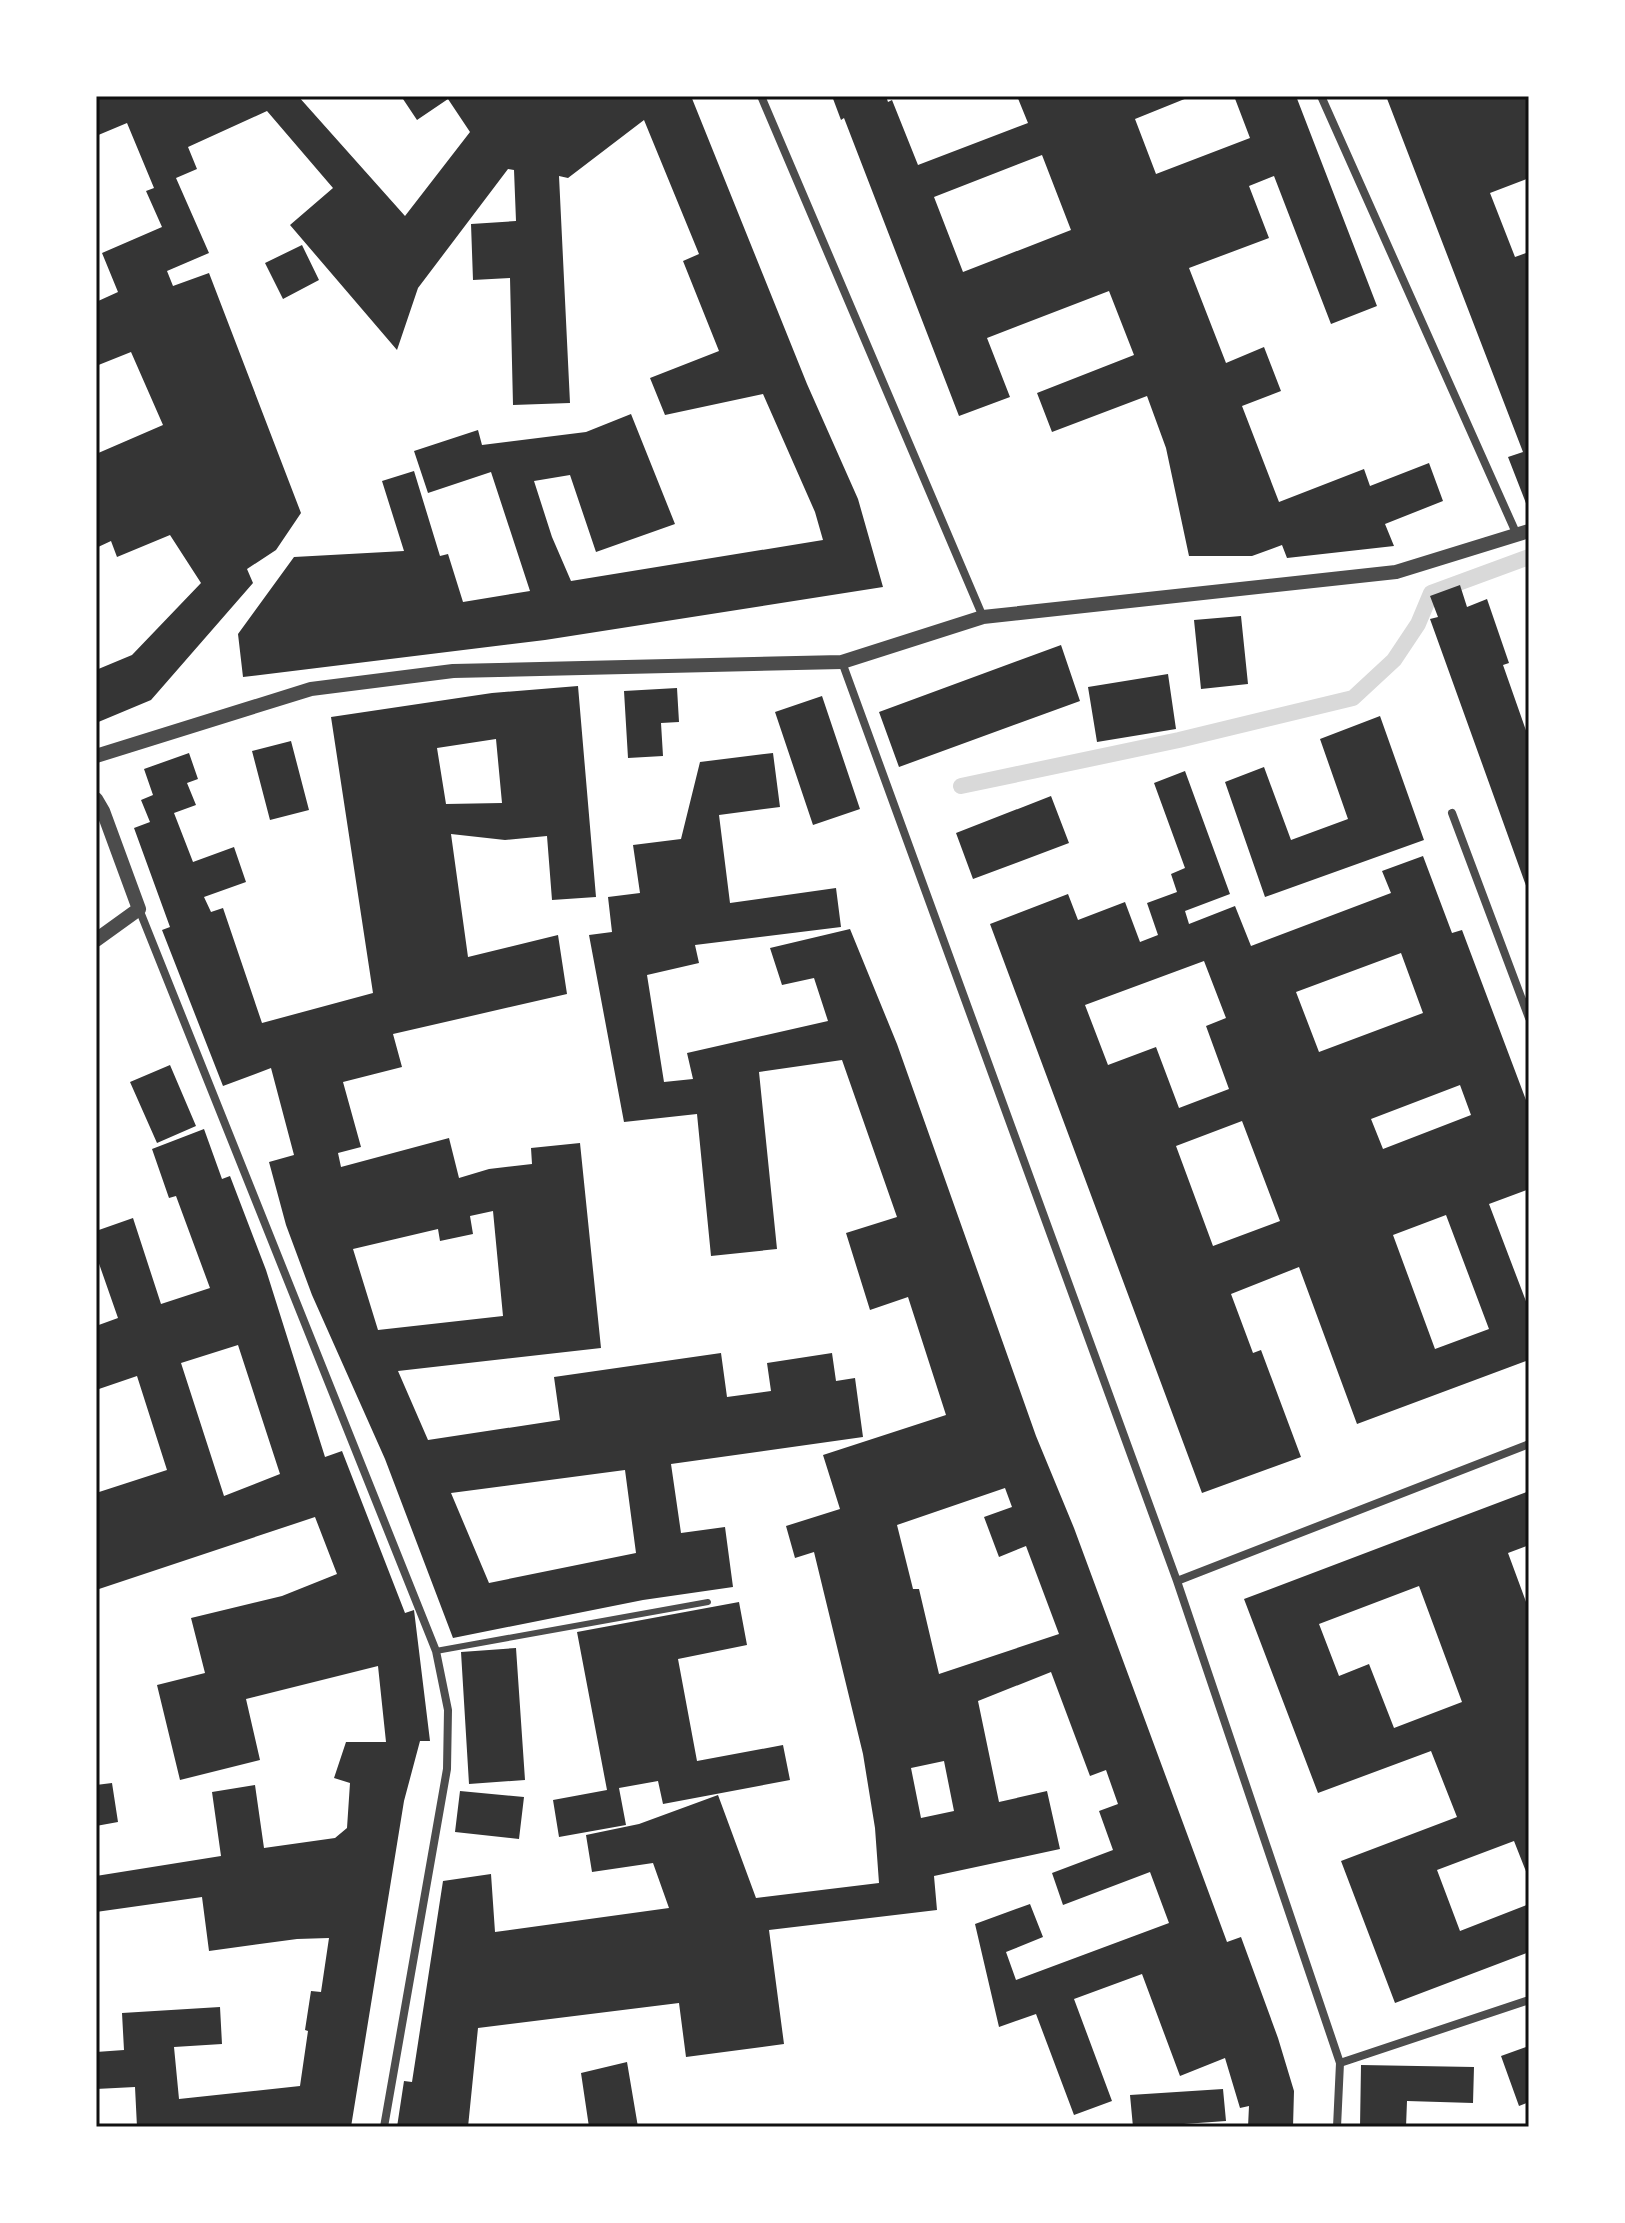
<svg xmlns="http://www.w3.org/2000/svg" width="1625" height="2223" viewBox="0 0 1625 2223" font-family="'Alegreya Sans',sans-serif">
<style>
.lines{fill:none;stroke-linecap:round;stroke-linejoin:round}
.stream{stroke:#d9d9d9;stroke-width:16}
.building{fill:#353535;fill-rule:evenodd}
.service{stroke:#4c4c4c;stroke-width:6}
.minor{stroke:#4c4c4c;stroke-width:8}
.tertiary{stroke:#4c4c4c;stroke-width:14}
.neatline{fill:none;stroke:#111;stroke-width:3}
</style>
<rect width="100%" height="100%" fill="#fff"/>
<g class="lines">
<!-- stream -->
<path class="stream" d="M961 786 1179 740 1353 698 1394 660 1418 624 1431 593 1529 557"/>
</g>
<!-- building -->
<path class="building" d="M96 96H298L405 216 470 132 448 99 417 120 401 96H691L807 384 858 499 883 587 545 640 243 677 238 634 294 557 404 551 382 481 414 471 440 556 448 554 463 602 530 591 491 472 428 493 414 451 478 430 482 445 586 432 631 414 675 524 596 552 570 475 534 481 552 537 571 581 823 540 815 512 763 394 665 415 650 378 719 351 683 261 699 254 644 120 568 178 559 176 570 403 513 405 510 278 473 280 471 224 516 221 514 170 508 169 418 288 397 350 290 225 333 188 267 111 188 147 197 169 176 178 209 253 167 271 173 286 209 273 301 513 276 550 247 569 253 583 151 700 96 723V670L132 655 201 583 170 535 117 557 111 541 96 548V454L163 425 131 352 96 366V302L118 292 102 253 162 227 146 191 154 188 127 123 96 136Z
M832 96H886L888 102 892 100 918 165 1028 123 1017 96H1192L1135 119 1156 174 1250 138 1234 96H1296L1377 306 1331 324 1274 176 1249 186 1269 238 1189 268 1226 363 1264 347 1281 391 1242 406 1279 502 1364 469 1370 486 1429 463 1443 501 1385 524 1394 546 1287 558 1282 545 1252 556H1189L1166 448 1147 396 1052 432 1037 393 1134 355 1109 291 987 338 1010 397 959 416 844 118 841 120ZM1042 155 1071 230 963 272 934 197Z
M1386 96H1529V178L1490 193 1515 257 1529 252V511L1508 457 1523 452Z
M302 245 319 280 283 299 265 263Z
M1460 585 1467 607 1487 599 1509 663 1503 665 1529 739V894L1430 619 1438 617 1430 596Z
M1241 616 1248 684 1201 689 1194 620Z
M1061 645 1080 701 899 767 879 712Z
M1168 674 1176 729 1097 742 1088 687Z
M578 686 596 897 552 900 547 836 505 840 451 834 468 957 558 935 567 994 393 1034 402 1067 343 1082 361 1147 338 1153 341 1167 449 1138 459 1178 489 1169 532 1164 531 1148 580 1143 601 1348 398 1371 428 1440 560 1420 554 1377 721 1353 727 1397 771 1391 767 1363 832 1353 836 1381 855 1378 863 1437 671 1464 681 1533 725 1527 733 1587 643 1600 453 1638 385 1459 312 1295 286 1225 269 1162 294 1155 271 1068 223 1086 162 930 170 927 134 828 150 822 141 800 153 795 144 769 189 753 198 779 187 783 196 805 174 813 193 862 234 847 246 882 204 897 211 912 223 908 262 1023 373 993 331 717 492 693ZM496 739 502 803 446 804 437 748ZM493 1211 503 1316 378 1330 353 1249 438 1229 440 1241 473 1234 470 1216ZM625 1470 636 1553 489 1583 451 1493Z
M677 688 679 722 661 723 663 756 628 758 624 691Z
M822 696 860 809 813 825 775 712Z
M1380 716 1424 840 1265 897 1225 782 1264 767 1291 840 1348 819 1320 739Z
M291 741 309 810 270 820 252 751Z
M773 753 780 807 719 815 730 903 836 888 841 927 695 945 699 963 647 975 664 1082 693 1079 687 1053 828 1021 814 978 782 985 770 948 850 929 897 1044 1036 1436 1074 1528 1227 1942 1241 1937 1278 2038 1294 2091 1293 2127H1248L1249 2106 1240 2108 1225 2058 1180 2076 1142 1974 1074 1999 1112 2101 1074 2115 1036 2014 999 2027 975 1924 1030 1904 1043 1937 1006 1952 1016 1980 1169 1923 1150 1872 1063 1905 1052 1873 1113 1850 1099 1811 1118 1804 1106 1770 1090 1776 1051 1672 978 1701 999 1802 1047 1791 1060 1849 934 1876 937 1910 769 1930 784 2044 686 2057 679 2003 478 2028 468 2127H397L404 2081 412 2082 443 1881 491 1874 495 1932 669 1908 653 1863 592 1872 586 1835 639 1824 718 1795 756 1898 879 1883 875 1828 863 1754 814 1552 795 1558 786 1526 840 1509 823 1455 946 1415 908 1297 870 1310 846 1233 897 1217 842 1060 759 1072 777 1249 711 1256 697 1114 624 1122 589 935 612 932 608 897 640 893 633 845 681 839 700 762ZM1005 1488 1012 1507 984 1517 999 1557 1026 1546 1059 1634 939 1674 919 1589H913L897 1525ZM944 1761 954 1811 921 1818 911 1768Z
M1185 771 1230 894 1185 911 1189 924 1235 906 1251 946 1391 893 1382 871 1423 856 1452 933 1462 930 1529 1108V1189L1489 1204 1527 1304 1529 1303V1360L1357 1424 1299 1267 1231 1294 1253 1353 1261 1350 1301 1457 1202 1493 990 924 1068 894 1078 920 1125 902 1140 942 1158 935 1147 903 1177 892 1171 874 1185 868 1154 783ZM1401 953 1423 1013 1319 1052 1296 992ZM1204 961 1226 1018 1206 1026 1229 1089 1179 1108 1156 1047 1108 1065 1085 1005ZM1460 1085 1471 1115 1383 1149 1371 1119ZM1242 1121 1280 1221 1213 1246 1176 1146ZM1446 1215 1489 1329 1435 1349 1393 1235Z
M1051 796 1069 843 973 879 956 833Z
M170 1065 196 1126 157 1143 130 1082Z
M204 1129 222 1179 230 1176 266 1270 325 1457 342 1451 405 1613 414 1610 430 1741H420L404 1801 351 2127H137L135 2087 96 2089V2052L124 2050 122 2013 220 2007 222 2044 174 2047 179 2099 300 2086 308 2031 305 2030 311 1991 321 1992 329 1938 297 1939 209 1951 202 1897 96 1912V1876L221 1856 212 1792 255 1785 264 1848 335 1838 347 1828 350 1783 334 1778 346 1742H386L378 1666 246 1699 260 1760 180 1780 157 1685 205 1673 191 1618 282 1596 337 1574 315 1517 96 1590V1493L167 1470 137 1376 96 1390V1326L118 1318 96 1255V1231L133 1218 161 1304 210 1288 176 1196 169 1198 152 1149ZM238 1345 280 1474 224 1496 181 1363Z
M1529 1491V1545L1508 1553 1529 1610V1879L1514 1841 1437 1870 1460 1931 1529 1904V1952L1395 2003 1341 1861 1457 1817 1431 1751 1318 1793 1244 1599ZM1419 1586 1462 1702 1394 1728 1369 1664 1339 1676 1319 1624Z
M739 1602 747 1645 678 1659 697 1761 783 1745 790 1780 663 1804 658 1781 619 1788 626 1825 559 1837 553 1800 607 1790 577 1632Z
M516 1648 525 1780 469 1784 461 1652Z
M112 1783 118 1822 96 1826V1785Z
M460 1791 524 1797 519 1839 455 1832Z
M1529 2046V2102L1519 2106 1501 2056Z
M627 2062 638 2127H589L581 2073Z
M1361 2065 1474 2067 1473 2103 1407 2101 1406 2127H1360Z
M1223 2089 1226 2121 1170 2125V2127H1133L1130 2095Z"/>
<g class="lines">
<!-- service -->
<path class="service" d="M436 1651 708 1602"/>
<!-- minor -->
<path class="minor" d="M761 96 983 617
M1321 96 1517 535
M842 662 1177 1581 1340 2063 1337 2127
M1452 813 1529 1018
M139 909 436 1651 448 1710 447 1769 384 2127
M1177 1581 1529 1444
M1340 2063 1529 2000"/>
<!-- tertiary -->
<path class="tertiary" d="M96 756 311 689 453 671 842 662 983 617 1396 572 1529 531
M96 799 103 811 139 909 96 940"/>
</g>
<!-- border -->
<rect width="1625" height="2223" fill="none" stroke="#ffffff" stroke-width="196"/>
<rect x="98" y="98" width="1429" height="2027" class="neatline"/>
</svg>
